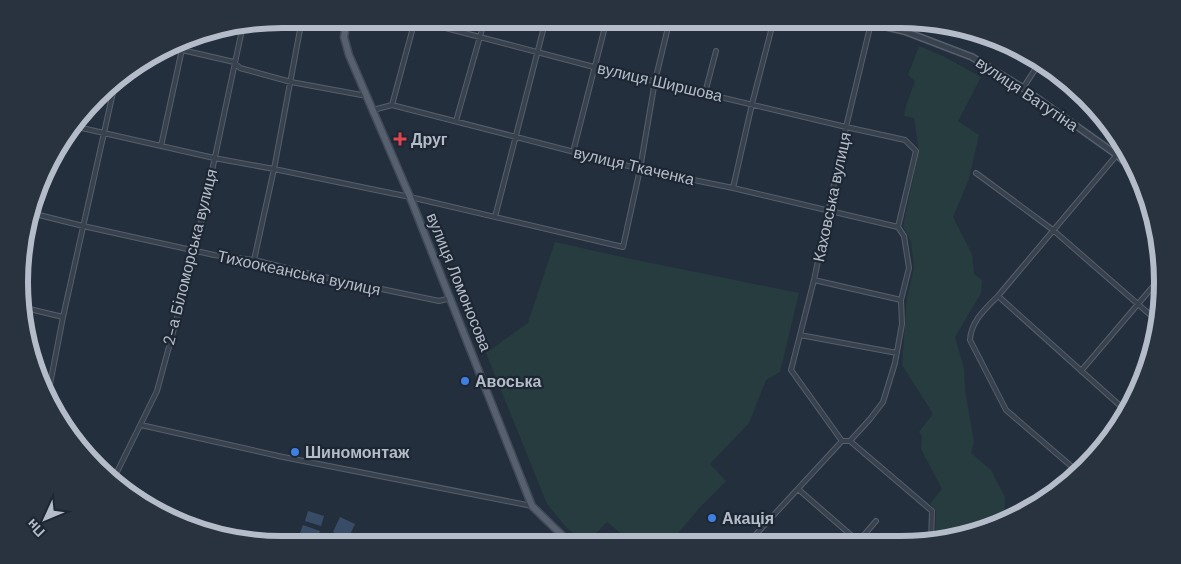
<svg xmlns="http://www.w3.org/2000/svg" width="1181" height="564" viewBox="0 0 1181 564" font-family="'DM Sans',sans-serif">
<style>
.green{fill:#263c3f}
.water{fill:#394c67}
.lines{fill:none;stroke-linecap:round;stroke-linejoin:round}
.minor-casing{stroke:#565f6c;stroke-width:6}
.tertiary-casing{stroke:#565f6c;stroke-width:8}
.primary-casing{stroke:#414a57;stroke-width:9}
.minor{stroke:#38414e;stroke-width:4}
.tertiary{stroke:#38414e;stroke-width:5}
.primary{stroke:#56606e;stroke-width:6}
.health-dot{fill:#e0444e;stroke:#1d2633;stroke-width:2}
.shop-dot{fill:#3f7fe0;stroke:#1d2633;stroke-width:2}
.labels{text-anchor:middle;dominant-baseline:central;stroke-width:4.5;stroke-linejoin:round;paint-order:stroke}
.street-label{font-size:16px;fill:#b4bcc9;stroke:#1d2633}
.poi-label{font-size:16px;font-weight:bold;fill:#b4bcc9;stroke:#1d2633;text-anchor:start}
.rim{fill:none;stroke:#b4bcc9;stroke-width:6}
</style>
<rect width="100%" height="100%" fill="#242f3e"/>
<!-- green -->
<path class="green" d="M919 46 945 57 981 77 958 121 979 135 969 179 953 217 972 254 974 274 982 280 981 293 955 337 964 368 965 390 974 442 971 453 991 470 1005 497 1004 523 935 543 936 511 930 504 942 489 921 449 922 436 919 432 932 415V412L902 365 907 298 914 268 911 242 903 226 919 151 914 118 904 116C906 103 911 93 915 81L908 75Z
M555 242 631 259 799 293 780 372 766 380 749 423 710 464 726 481 701 506 669 544H634L607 522 585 544 565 526 547 504 486 353 528 323Z"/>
<!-- water -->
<path class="water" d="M308 511 324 516 321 526 305 521Z
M340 517 355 524 348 539 333 532Z
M303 525 320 531 316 542 299 536Z"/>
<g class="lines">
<!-- minor casing -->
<g class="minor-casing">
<path id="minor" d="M871 23 846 127 814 280 791 370 842 441H850L932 511 931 543
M166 49 174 51 182 50 234 62 240 68 291 82 367 96
M1023 88 1038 65
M705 93 716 51
M392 105 415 20 594 67 846 127 905 140 916 151 898 227
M373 110 392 105 640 169 733 188 898 227
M456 121 485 19
M73 126 214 158 274 169 410 197 623 247 640 169 655 81 670 19
M161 146 184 40
M573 152 607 19
M976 173 1053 230 1155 319
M733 188 752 104 774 19
M31 213 83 226 214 255 254 260 319 276 439 301 451 298
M495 217 546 19
M254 260 274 169 302 19
M814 280 901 300
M998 296 1126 411
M21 307 63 317
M800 335 897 353
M1081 371 1161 277
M47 400 63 317 116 79
M141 425 283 457 532 506
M850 441 870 419 883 402 895 363 902 324 901 300 909 268 904 236 898 227
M1078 472 1006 410 970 340C971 321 985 309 998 296L1121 150
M113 480 157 391 195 251 243 25
M798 489 860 543
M752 536 760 544
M858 542 876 521
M747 544 842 441"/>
</g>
<!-- tertiary casing -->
<g class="tertiary-casing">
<path id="tertiary" d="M851 19 904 31 972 57 1023 88 1117 155 1135 171"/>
</g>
<!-- primary casing -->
<g class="primary-casing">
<path id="primary" d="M347 19 344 37 349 55 410 197 532 506 571 544"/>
</g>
<!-- minor -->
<use href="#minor" class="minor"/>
<!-- tertiary -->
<use href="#tertiary" class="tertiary"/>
<!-- primary -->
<use href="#primary" class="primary"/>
</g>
<!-- markers -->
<path class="health-dot" d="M397.5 131.5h5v5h5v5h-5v5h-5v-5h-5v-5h5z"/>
<g class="shop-dot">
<circle cx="465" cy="381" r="5"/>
<circle cx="295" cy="452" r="5"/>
<circle cx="712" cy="518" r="5"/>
</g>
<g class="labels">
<!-- street labels -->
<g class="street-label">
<text transform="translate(660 82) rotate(13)">вулиця Ширшова</text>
<text transform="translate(1027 94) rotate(34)">вулиця Ватутіна</text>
<text transform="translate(634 166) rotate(13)">вулиця Ткаченка</text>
<text transform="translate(832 197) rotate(-78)">Каховська вулиця</text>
<text transform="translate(190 257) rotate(-76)">2-а Біломорська вулиця</text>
<text transform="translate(299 273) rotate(12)">Тихоокеанська вулиця</text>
<text transform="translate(459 282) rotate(68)">вулиця Ломоносова</text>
</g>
<!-- poi labels -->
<g class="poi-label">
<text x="411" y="139">Друг</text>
<text x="475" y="381">Авоська</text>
<text x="305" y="452">Шиномонтаж</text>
<text x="722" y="518">Акація</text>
</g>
</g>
<!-- crop -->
<path d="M0 0H1181V564H0ZM282 28H900A254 254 0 0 1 1154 282V282A254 254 0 0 1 900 536H282A254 254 0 0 1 28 282V282A254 254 0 0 1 282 28Z" fill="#29323f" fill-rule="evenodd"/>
<path class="rim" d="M282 28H900A254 254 0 0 1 1154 282V282A254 254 0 0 1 900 536H282A254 254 0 0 1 28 282V282A254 254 0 0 1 282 28Z"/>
<!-- north arrow -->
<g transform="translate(45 519) rotate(226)" stroke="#1d2633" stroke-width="4" paint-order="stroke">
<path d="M0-4L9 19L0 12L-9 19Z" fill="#b4bcc9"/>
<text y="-8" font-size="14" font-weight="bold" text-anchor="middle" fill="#b4bcc9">Пн</text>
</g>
</svg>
